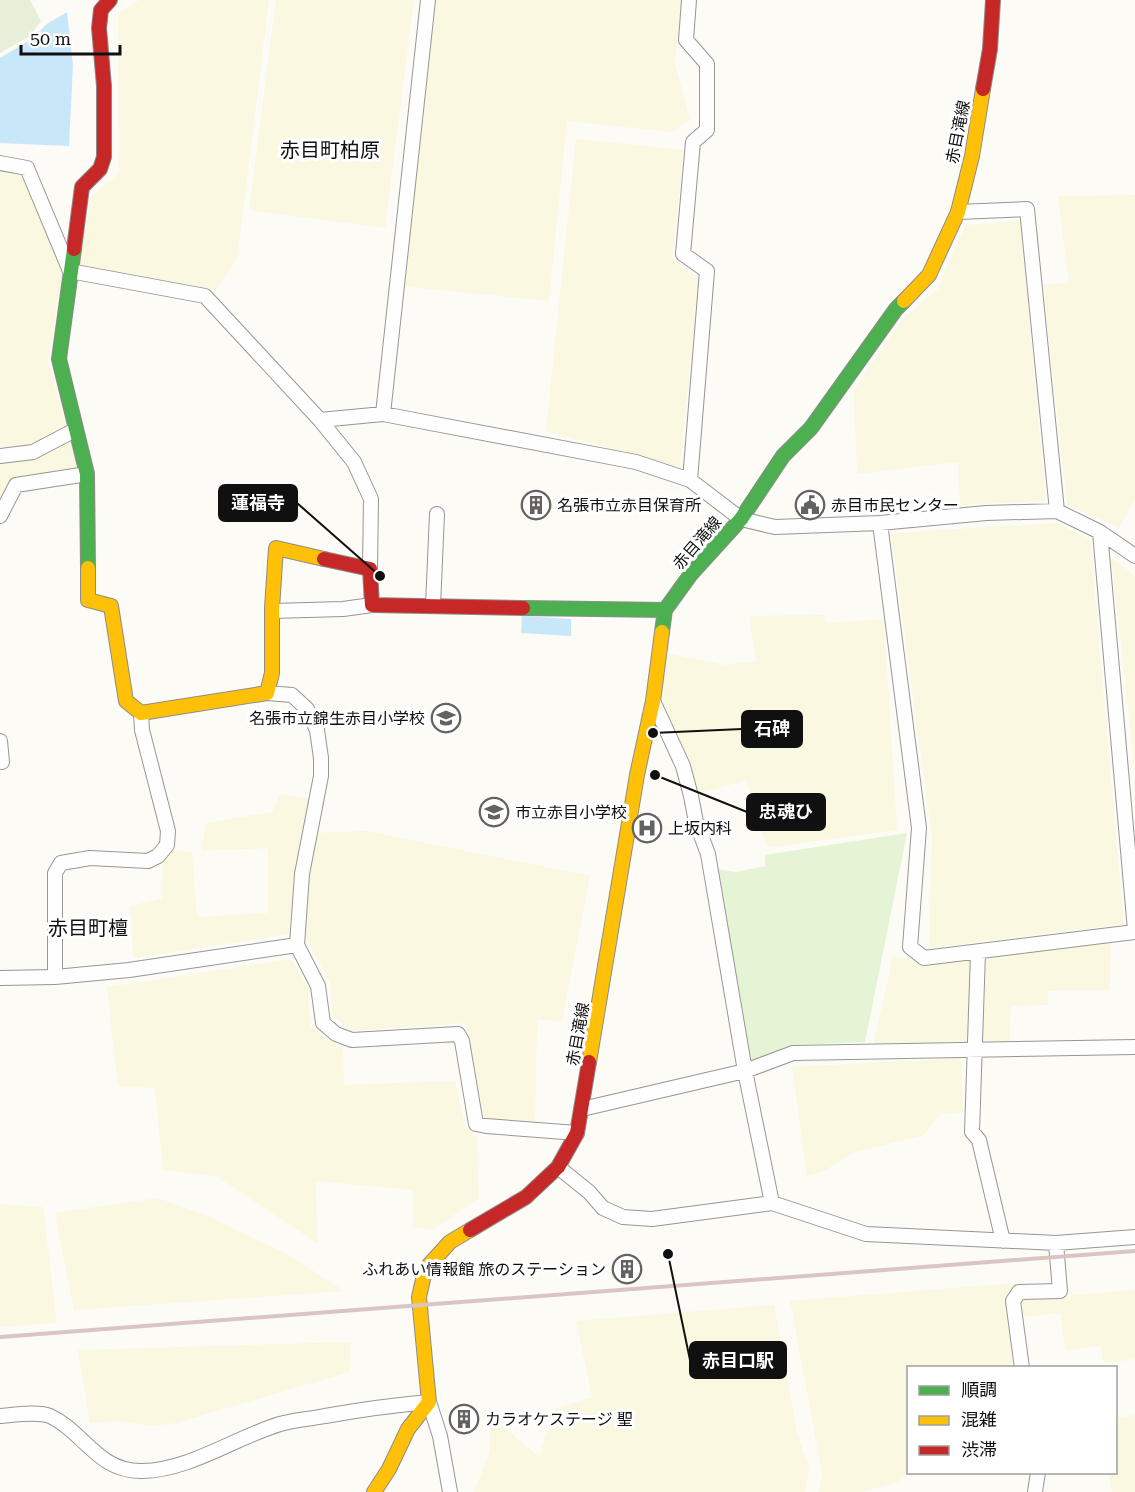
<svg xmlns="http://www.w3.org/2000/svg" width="1135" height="1492" viewBox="0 0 1135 1492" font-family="'Roboto Serif','Noto Sans JP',serif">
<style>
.farmland{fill:#faf8e1}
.green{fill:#e5f4d4}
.cemetery{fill:#e8efd8}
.water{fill:#c8e8fa}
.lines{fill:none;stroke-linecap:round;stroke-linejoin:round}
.street-casing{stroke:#969694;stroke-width:16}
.fast-casing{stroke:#8d8c8a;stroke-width:16}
.slow-casing{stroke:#8d8c8a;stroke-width:16}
.jam-casing{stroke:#8d8c8a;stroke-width:16}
.street{stroke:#fffefe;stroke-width:14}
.fast{stroke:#4caf50;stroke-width:14}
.slow{stroke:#ffc107;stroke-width:14}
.jam{stroke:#c62828;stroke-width:14}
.rail{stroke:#dac4c4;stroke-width:4}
.labels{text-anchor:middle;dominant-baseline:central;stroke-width:6;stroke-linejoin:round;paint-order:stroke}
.street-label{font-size:16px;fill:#101010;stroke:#fff}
.poi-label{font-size:16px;fill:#101010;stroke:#fff;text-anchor:start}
.quarter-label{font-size:20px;fill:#101010;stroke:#fff}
.leader{fill:none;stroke:#101010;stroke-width:2}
.callout-dot{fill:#101010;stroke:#fff;stroke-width:2}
.callout{fill:#101010;stroke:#101010;stroke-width:2}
.callout-label{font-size:18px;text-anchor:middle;font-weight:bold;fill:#fff}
</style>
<rect width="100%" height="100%" fill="#fcfbf6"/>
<!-- farmland -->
<path class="farmland" d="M139 0H269L237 258 214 294 78 269 91 196 119 173 118 14Z
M276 0H414L385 228 249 210Z
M427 0H681L675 63 690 120 671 132 567 121 549 301 399 286Z
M576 139 684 150 672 258 699 279 680 467 546 431Z
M0 173 21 175 63 272 48 362 66 426 30 446 0 447Z
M1135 195V500L1119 527 1067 505 1043 284 1069 283 1058 196Z
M1020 221 1046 501 960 505 958 462 857 474 854 390 901 320 938 289 965 225Z
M72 435 83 472 13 483 0 506V460Z
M1057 523 1090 539 1124 924 929 948 932 838 891 533Z
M1111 557 1135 576V772Z
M826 615 827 623 884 619 897 830 767 848 746 780 696 795 662 711 665 653 725 665 756 661 749 616Z
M280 794 320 800 313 833 366 831 590 876 562 1021 537 1020 535 1127 485 1123 466 1023 354 1031 332 1016 331 985 303 932 133 958 131 906 162 898 163 862 172 850 192 852 197 917 268 913V848L201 851 206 823 272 812Z
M1111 939 1110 990 1048 991V1005L1011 1006 1009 1044 873 1047 893 957 939 963Z
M292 959 308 987 310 1027 343 1049 344 1085 455 1081 465 1126 477 1138 479 1198 432 1230 413 1226V1190L316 1181 317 1243 216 1176 163 1170 155 1088 118 1086 107 987Z
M961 1058 963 1112 941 1114 922 1136 855 1152 824 1171 807 1176 792 1067Z
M158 1198 208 1216 291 1256 344 1291 74 1310 55 1213Z
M0 1204 43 1207 57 1323 0 1327Z
M1016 1283V1287L1005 1299 1019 1367 908 1368 909 1473 897 1482 862 1492H819L822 1473 790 1301Z
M1135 1290V1359L1104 1363 1100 1346 1066 1350 1060 1313 1021 1317 1020 1303 1023 1299Z
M774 1305 797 1433 809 1470 805 1492H474L490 1452V1415L539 1457 556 1408 592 1397 576 1321Z
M351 1342 349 1372 176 1423 151 1426 120 1421 90 1423 78 1350Z
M1135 1415V1492H1112L1109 1473 1116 1472V1418Z"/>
<!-- green -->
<path class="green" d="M907 833 865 1042 794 1045 748 1061 715 869 736 872 765 866V855Z"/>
<!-- cemetery -->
<path class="cemetery" d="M0 0H30L41 21 30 36 0 53Z"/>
<!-- water -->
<path class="water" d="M67 12 73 65 69 146 0 143V58L30 40 47 24Z
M522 616 571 619V636L521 633Z"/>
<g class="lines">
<!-- street casing -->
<g class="street-casing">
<path id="street" d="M689 0 686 40 707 64V130L693 142 683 254 707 271 690 480
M0 163 27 168 70 271 205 296 320 420 383 414 636 462 690 480 741 519 775 527 880 523 986 513 1057 511 1100 532 1135 556
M958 212 1027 209 1057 511
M383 414 428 0
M320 420 354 462 371 499 370 569
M0 456 33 452 75 430
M0 516 16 485 87 474
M880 523 919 828 910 947 924 958 1135 932
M1100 532 1135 930
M433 606 437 514
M272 611 343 609 372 605
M267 693 292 695 307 709 317 730 321 758V776L302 874 297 945
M653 701 683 766 691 796 696 822 708 854 745 1071 772 1203
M0 741 2 762
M978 952 972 1132 979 1140 1003 1241
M55 977V873L61 863 90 858 148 861 158 856 167 845 168 831 142 730 141 713
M0 978 55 977 129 970 297 945 318 986 323 1023 336 1034 352 1040 458 1034 462 1041 476 1124 486 1126 577 1133
M582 1109 745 1071 793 1053 1135 1047
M558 1167 589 1192 603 1208 623 1217 652 1219 772 1203 866 1234 1056 1243 1135 1237
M1022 1368 1013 1301 1019 1292 1060 1291 1056 1243
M0 1416C13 1415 38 1411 50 1416 83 1431 98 1472 142 1471 190 1470 234 1438 280 1424 294 1420 310 1419 325 1416 359 1410 394 1405 429 1402L440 1436 450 1492
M1035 1492 1038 1472"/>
</g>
<!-- fast casing -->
<g class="fast-casing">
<path id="fast" d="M74 249 59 359 87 474 88 568
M523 608 665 610
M662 632 665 610 691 574 741 519 783 456 811 428 896 309 904 301"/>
</g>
<!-- slow casing -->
<g class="slow-casing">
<path id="slow" d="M904 301 929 275 958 212 972 156 983 89
M88 568V600L111 606 126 701 141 713 267 693 272 673V608L276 548 324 559
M589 1062 637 775 653 701 662 632
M374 1492 389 1469 408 1429 429 1402 419 1297 424 1275 429 1265 450 1242 470 1230"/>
</g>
<!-- jam casing -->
<g class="jam-casing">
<path id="jam" d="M983 89 990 49 993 0
M74 249 82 187 100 169 104 157V86L99 28 101 10 110 0
M324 559 370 569 372 605 523 608
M470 1230 526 1197 558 1167 577 1133 589 1062"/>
</g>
<!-- street -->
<use href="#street" class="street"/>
<!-- fast -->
<use href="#fast" class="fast"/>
<!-- slow -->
<use href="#slow" class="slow"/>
<!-- jam -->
<use href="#jam" class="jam"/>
<!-- rail -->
<path class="rail" d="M0 1337 1135 1251"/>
</g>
<!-- icons -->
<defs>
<g id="building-ring" transform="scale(1.5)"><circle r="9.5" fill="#fff" stroke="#636260" stroke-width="1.5"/><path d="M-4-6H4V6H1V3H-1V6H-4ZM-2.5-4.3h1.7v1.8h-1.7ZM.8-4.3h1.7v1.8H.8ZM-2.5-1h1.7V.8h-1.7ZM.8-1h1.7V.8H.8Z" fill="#636260"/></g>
<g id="civic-ring" transform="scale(1.5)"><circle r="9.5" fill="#fff" stroke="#636260" stroke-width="1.5"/><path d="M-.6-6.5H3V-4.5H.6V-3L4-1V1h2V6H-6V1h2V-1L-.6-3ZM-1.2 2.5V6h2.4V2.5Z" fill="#636260"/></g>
<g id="school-ring" transform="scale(1.5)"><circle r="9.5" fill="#fff" stroke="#636260" stroke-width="1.5"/><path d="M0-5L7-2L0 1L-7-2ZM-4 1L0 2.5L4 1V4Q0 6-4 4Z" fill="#636260"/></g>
<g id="hospital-ring" transform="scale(1.5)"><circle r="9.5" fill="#fff" stroke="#636260" stroke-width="1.5"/><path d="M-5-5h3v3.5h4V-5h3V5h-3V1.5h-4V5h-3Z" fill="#636260"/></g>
</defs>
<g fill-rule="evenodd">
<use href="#building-ring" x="536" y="505"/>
<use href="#civic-ring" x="810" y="505"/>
<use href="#school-ring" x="446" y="718"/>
<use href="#school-ring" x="494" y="812"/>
<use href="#hospital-ring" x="647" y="828"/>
<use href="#building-ring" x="627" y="1269"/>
<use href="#building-ring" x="464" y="1419"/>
</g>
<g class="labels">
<!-- street labels -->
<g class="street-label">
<text transform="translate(958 132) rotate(-79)">赤目滝線</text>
<text transform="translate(697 543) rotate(-49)">赤目滝線</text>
<text transform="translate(578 1034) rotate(-80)">赤目滝線</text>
</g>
<!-- poi labels -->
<g class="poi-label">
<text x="557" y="505">名張市立赤目保育所</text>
<text x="831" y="505">赤目市民センター</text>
<text x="425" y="718" text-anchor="end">名張市立錦生赤目小学校</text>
<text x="515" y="812">市立赤目小学校</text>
<text x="668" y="828">上坂内科</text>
<text x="606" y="1269" text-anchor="end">ふれあい情報館 旅のステーション</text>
<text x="485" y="1419">カラオケステージ 聖</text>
</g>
<!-- quarter labels -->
<g class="quarter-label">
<text x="330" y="150">赤目町柏原</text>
<text x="88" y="928">赤目町檀</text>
</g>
</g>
<!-- callouts -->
<path class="leader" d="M380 576L297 503M653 733L742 729M655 775L747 812M668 1254L690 1360"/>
<g class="callout-dot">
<circle cx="380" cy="576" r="6"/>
<circle cx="653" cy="733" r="6"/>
<circle cx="655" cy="775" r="6"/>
<circle cx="668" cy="1254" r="6"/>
</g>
<g class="callout">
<rect x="219" y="485" width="78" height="36" rx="6"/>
<rect x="742" y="711" width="60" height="36" rx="6"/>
<rect x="747" y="794" width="78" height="36" rx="6"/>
<rect x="690" y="1342" width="96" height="36" rx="6"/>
</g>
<g class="callout-label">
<text x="258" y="509">蓮福寺</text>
<text x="772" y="735">石碑</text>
<text x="786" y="818">忠魂ひ</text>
<text x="738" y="1367">赤目口駅</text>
</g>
<!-- legend -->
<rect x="907" y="1366" width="210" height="108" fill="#ffffff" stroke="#9f9f9f" stroke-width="1.5"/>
<rect x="919" y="1386" width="30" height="9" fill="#4caf50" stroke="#9f9f9f" stroke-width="1.5"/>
<text x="961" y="1396" font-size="18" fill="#101010">順調</text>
<rect x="919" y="1416" width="30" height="9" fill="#ffc107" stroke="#9f9f9f" stroke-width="1.5"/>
<text x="961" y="1426" font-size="18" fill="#101010">混雑</text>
<rect x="919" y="1446" width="30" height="9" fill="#c62828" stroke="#9f9f9f" stroke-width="1.5"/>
<text x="961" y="1456" font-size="18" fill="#101010">渋滞</text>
<!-- scale -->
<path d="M21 45v9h99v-9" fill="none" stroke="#101010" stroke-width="3"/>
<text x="30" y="45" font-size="18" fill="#101010" stroke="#ffffff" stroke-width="4.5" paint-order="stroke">50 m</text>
</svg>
